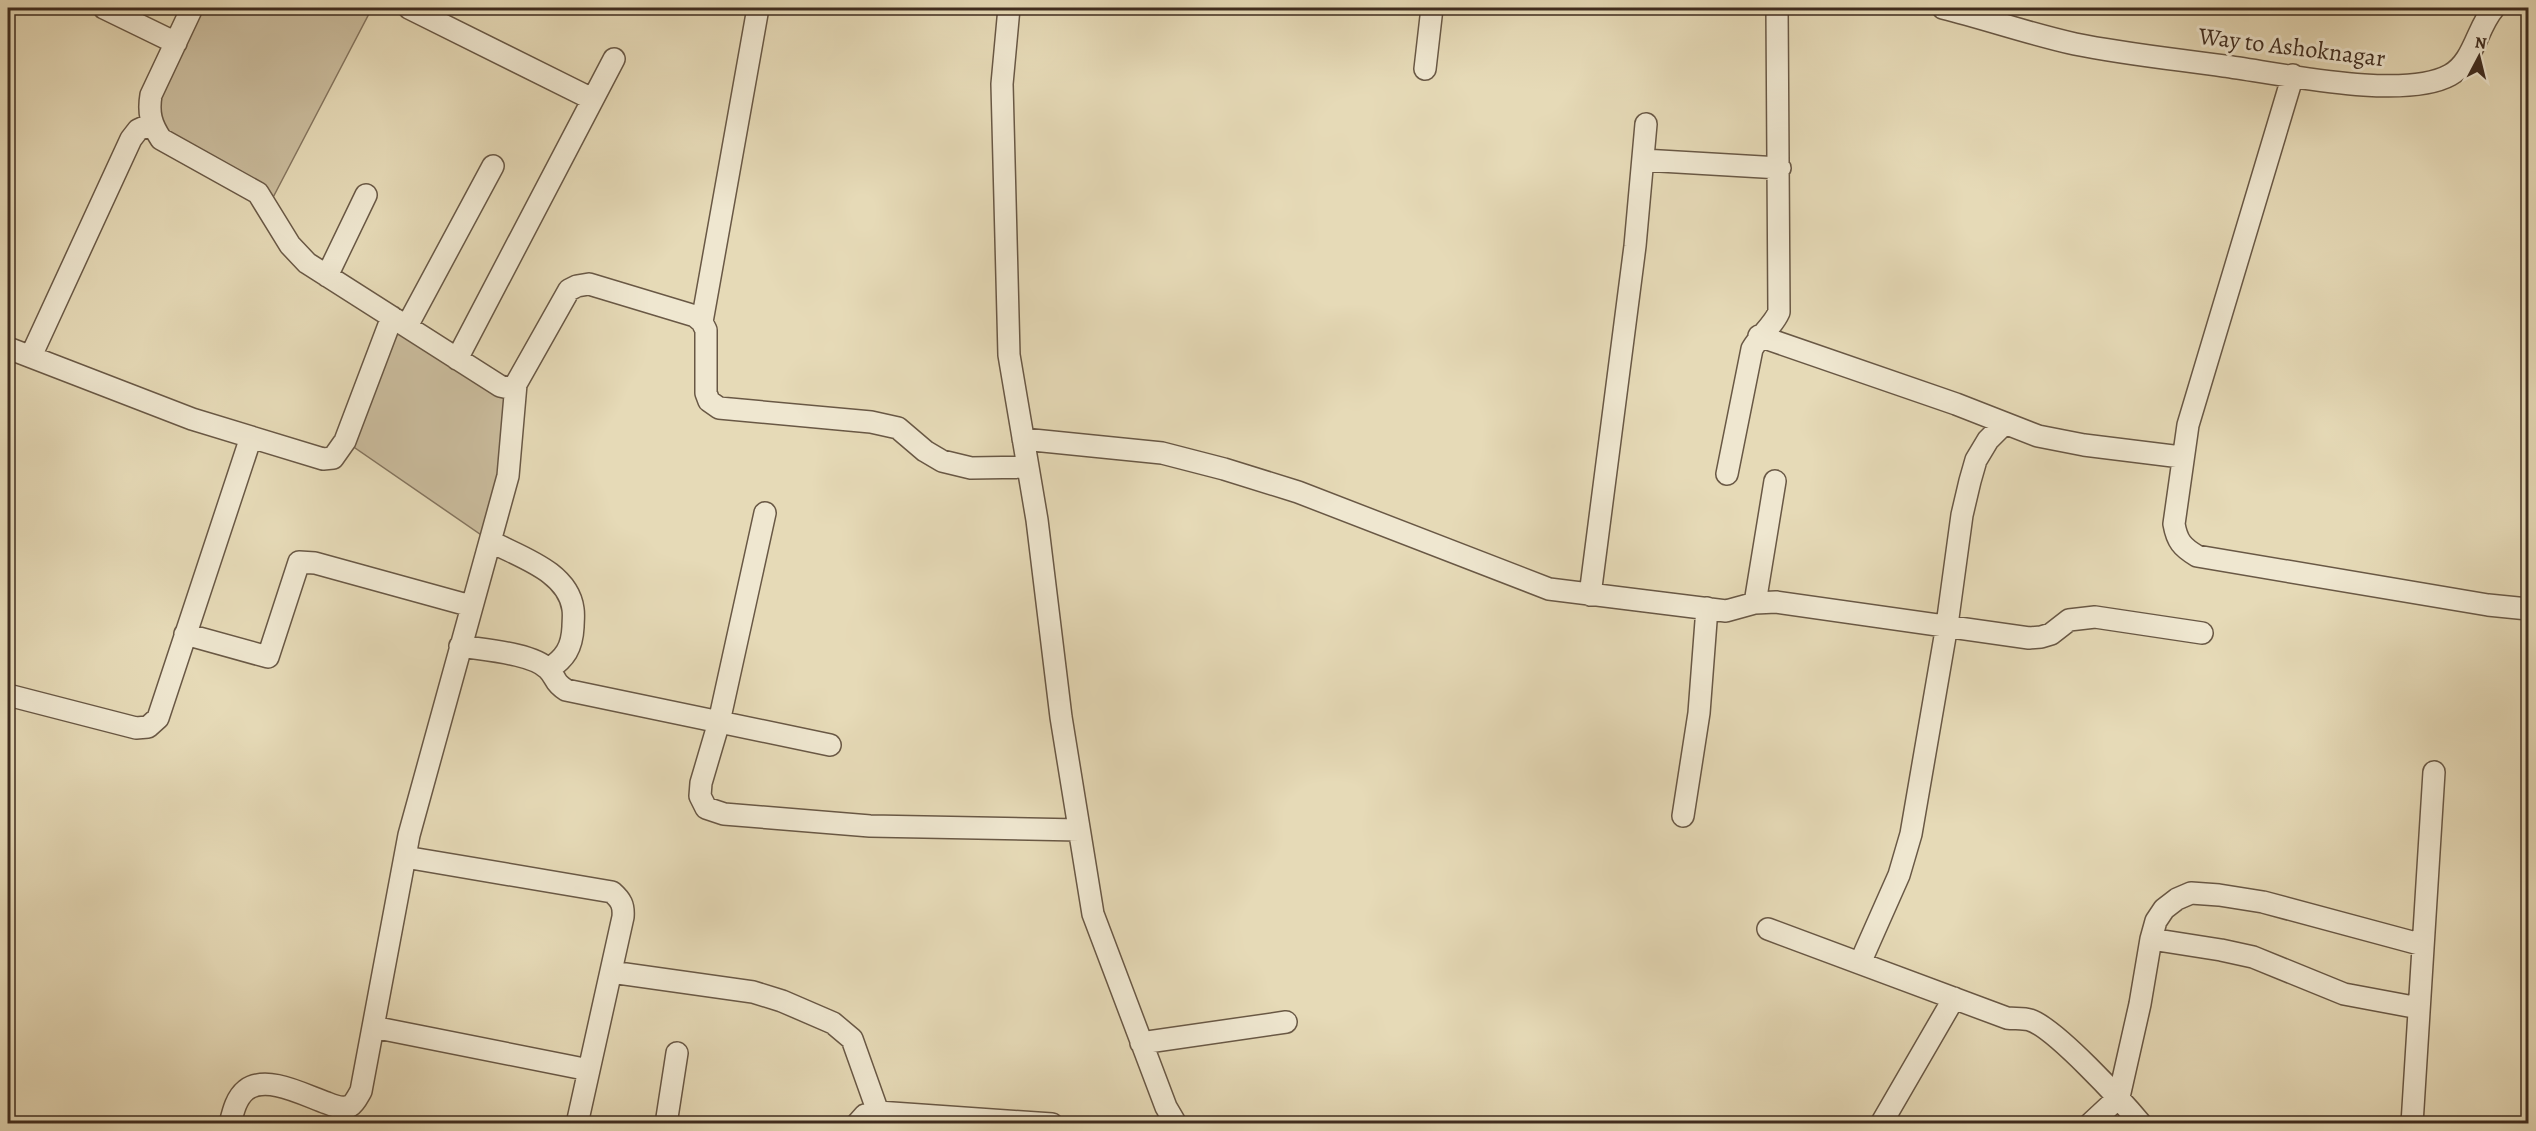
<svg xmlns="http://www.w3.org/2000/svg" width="2536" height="1131" viewBox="0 0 2536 1131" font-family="Alegreya,serif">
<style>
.green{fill:#cabc9d;stroke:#84745e;stroke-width:1.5}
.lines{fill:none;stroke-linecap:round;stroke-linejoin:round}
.minor-casing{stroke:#695845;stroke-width:24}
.minor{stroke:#efe7d0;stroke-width:21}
.labels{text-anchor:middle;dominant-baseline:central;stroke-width:6;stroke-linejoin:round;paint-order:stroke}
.street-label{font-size:24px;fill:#3f2c1f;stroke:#efe7d0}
</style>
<rect width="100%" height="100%" fill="#e6dab7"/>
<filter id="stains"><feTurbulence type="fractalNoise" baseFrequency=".00333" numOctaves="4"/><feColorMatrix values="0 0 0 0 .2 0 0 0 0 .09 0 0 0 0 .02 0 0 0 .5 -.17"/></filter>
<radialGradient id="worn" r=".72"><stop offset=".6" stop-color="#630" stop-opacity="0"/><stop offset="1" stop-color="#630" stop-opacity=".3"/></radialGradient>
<!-- green -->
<path class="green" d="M192 8H372L268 207 151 124Z
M392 317 516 384 490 541 345 441Z"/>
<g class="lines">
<!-- minor casing -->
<g class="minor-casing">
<path id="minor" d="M104 8 176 43
M192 8 151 95C148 113 151 124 161 139L258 193 290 245 307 263 500 386 509 388 516 384 569 290 577 286 589 284 695 316 702 322 706 330V393L709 401 719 408 871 422 898 428 925 451 942 461 971 468 1028 467
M409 8 592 99
M1009 8 1002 84 1009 355 1037 520 1061 717 1093 914 1166 1107 1176 1124
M1943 8C1987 19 2030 34 2075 44 2124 54 2174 59 2224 66 2278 73 2403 101 2450 75 2474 62 2477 27 2494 8
M1425 69 1432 8
M2293 75 2188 425 2174 524C2177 541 2182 547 2197 556L2488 605 2528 609
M1643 160 1780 168
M327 276 366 195
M702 322 758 8
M407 326 493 166
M1759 336 1956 404 2038 436 2084 445 2181 457
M8 348 192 419 323 459 333 458 345 441 392 317
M31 356 131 139 138 130 151 124
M457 359 614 59
M1023 439 1162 453 1224 469 1298 492 1549 589 1726 611 1755 603 1776 602 2029 638 2041 637 2051 634 2069 620 2095 617 2202 633
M1727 474 1752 349C1760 335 1773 326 1779 312L1777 8
M765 513 719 722 701 783 700 796 706 808 724 814 870 826 1079 830
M490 541C519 557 568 571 573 609 574 615 573 622 573 627 572 648 565 658 549 669
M1590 595 1635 246 1646 124
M1755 603 1775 481
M185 634 268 657 299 562 315 563 471 606
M460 646C483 650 532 653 548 669 557 678 553 682 566 690L830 745
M8 695 136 728 148 727 158 718 251 437
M1683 816 1699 713 1707 608
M405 857 612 892C621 900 624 905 623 917L577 1124
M1768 929 2007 1018C2014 1019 2023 1018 2030 1020 2055 1028 2122 1101 2141 1124
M2151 939 2221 950 2253 957 2344 994 2419 1008
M1860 963 1899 875 1911 834 1947 625 1962 515 1970 481 1976 460 1988 440 2004 424
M611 972 753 992 782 1001 833 1023 852 1039 878 1112
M373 1027 589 1070
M1141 1043 1286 1022
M230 1124C233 1112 236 1098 246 1090 267 1074 306 1096 327 1103 334 1106 343 1109 350 1106 355 1103 358 1096 361 1091L409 835 508 476 516 384
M666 1124 677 1053
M857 1124 865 1115 878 1112 1052 1124
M1881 1124 1954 998
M2090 1124 2119 1097 2140 1004 2151 939 2156 921 2164 909 2177 899 2191 893 2219 895 2263 902 2423 945
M2412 1124 2434 772"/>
</g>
<!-- minor -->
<use href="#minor" class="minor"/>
</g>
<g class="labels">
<!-- street labels -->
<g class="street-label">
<text transform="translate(2292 47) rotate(7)">Way to Ashoknagar</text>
</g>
</g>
<!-- margin -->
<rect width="2536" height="1131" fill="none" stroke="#e6dab7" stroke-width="30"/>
<rect x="9" y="9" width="2518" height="1113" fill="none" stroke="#3f2c1f" stroke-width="3"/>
<rect x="15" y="15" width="2506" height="1101" fill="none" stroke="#3f2c1f" stroke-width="1.5"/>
<!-- north arrow -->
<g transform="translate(2479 57) rotate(7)" stroke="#efe7d0" stroke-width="4.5" paint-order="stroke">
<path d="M0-4.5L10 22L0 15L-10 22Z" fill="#3f2c1f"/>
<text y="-9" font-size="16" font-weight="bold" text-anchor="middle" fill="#3f2c1f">N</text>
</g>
<rect width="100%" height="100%" filter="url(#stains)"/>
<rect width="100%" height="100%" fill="url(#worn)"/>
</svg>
